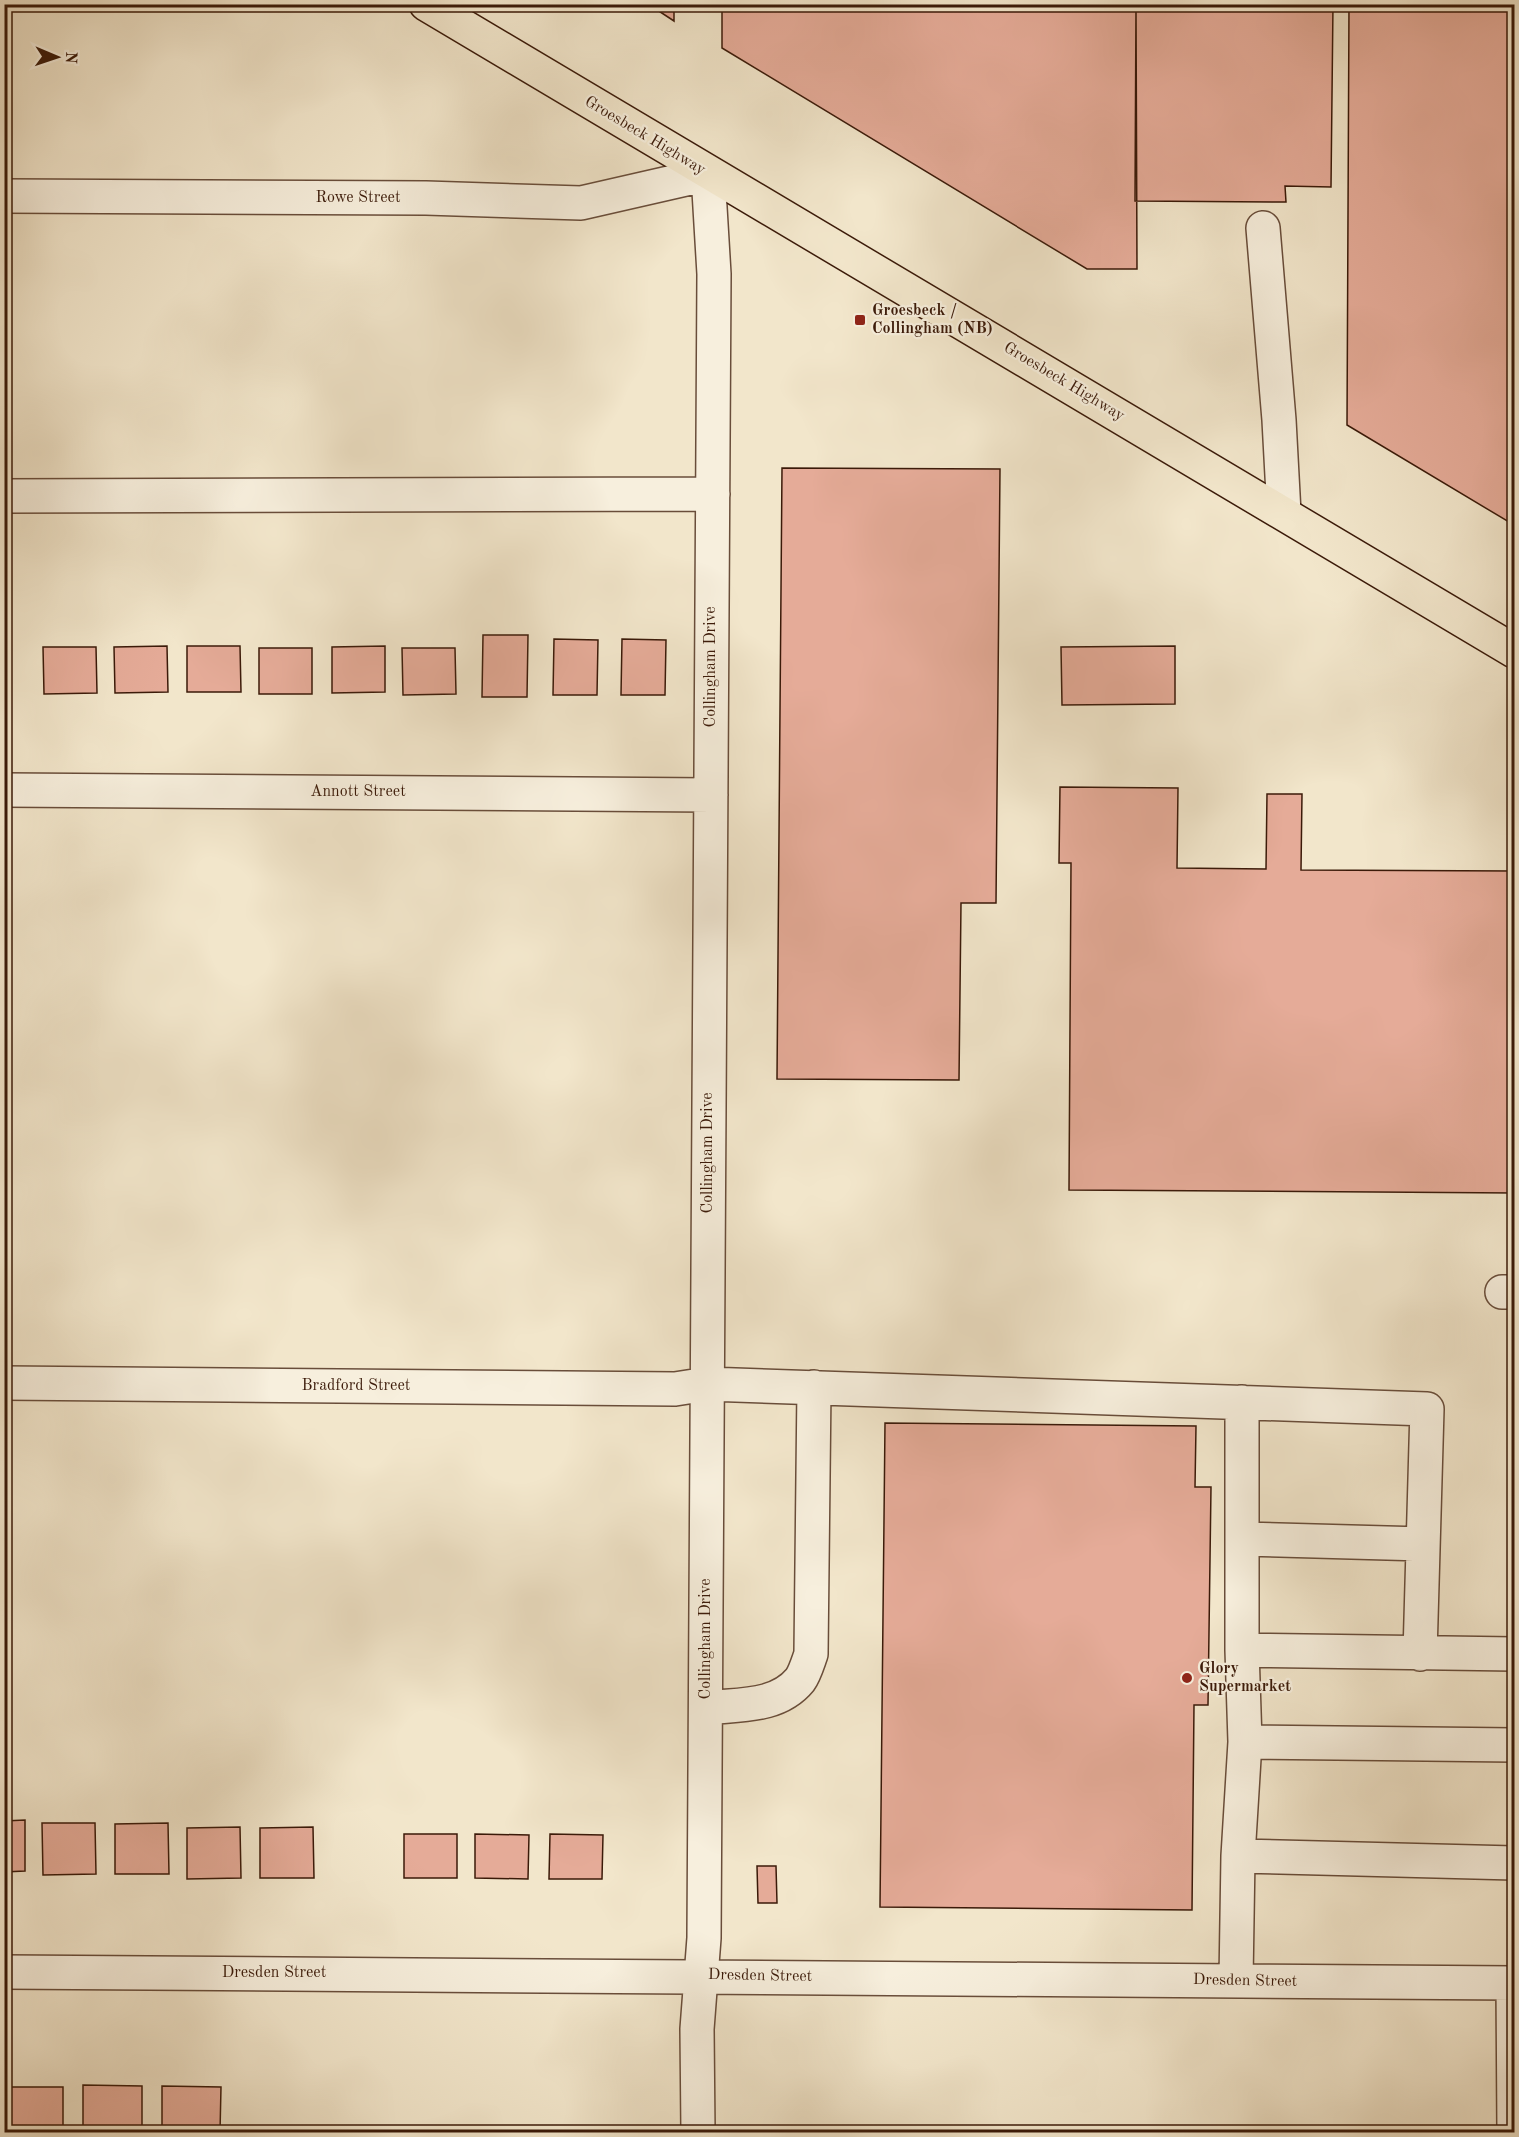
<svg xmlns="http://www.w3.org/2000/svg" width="1519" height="2137" viewBox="0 0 1519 2137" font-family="'Old Standard TT',serif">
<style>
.building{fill:#e5ab98;stroke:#3b1a09;stroke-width:1.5}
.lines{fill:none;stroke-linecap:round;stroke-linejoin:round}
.minor-casing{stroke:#694d3a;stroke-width:36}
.major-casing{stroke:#3b1a09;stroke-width:36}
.minor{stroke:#f7efdd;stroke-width:33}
.major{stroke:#f2e6cb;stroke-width:33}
.poi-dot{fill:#8f2418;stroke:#f7efdd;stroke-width:2}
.labels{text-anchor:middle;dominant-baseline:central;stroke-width:4.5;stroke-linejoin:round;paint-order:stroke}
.street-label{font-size:16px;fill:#3b1a09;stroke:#f7efdd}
.poi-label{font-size:16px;font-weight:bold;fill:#3b1a09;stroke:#f7efdd;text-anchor:start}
</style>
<rect width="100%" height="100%" fill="#f2e6cb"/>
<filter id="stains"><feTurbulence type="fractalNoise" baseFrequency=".00333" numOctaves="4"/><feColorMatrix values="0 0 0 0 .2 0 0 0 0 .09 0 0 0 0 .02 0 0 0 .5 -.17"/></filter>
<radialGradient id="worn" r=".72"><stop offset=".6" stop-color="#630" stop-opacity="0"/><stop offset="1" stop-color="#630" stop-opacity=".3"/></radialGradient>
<!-- building -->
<path class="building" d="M648 4H674V21Z
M722 4H1136L1137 269H1087L722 48Z
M1136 4H1333L1331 187 1285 186 1286 202 1135 201Z
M1349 4H1514V525L1347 425Z
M782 468 1000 469 996 903H961L959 1080 777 1079Z
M483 635H528L527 697H482Z
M554 639 598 640 597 695H553Z
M622 639 666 640 665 695H621Z
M167 646 168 692 115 693 114 647Z
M187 646H240L241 692H187Z
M385 646V692L332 693V647Z
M1175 646V704L1062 705 1061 647Z
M43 647H96L97 693 44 694Z
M259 648H312V694H259Z
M402 648H455L456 694 403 695Z
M1060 787 1178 788 1177 868 1266 869 1267 794H1302L1301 870 1514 871V1193L1069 1190 1071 863H1059Z
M885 1423 1196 1426 1195 1487H1211L1208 1705H1194L1192 1910 880 1907Z
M25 1820V1871L4 1872V1821Z
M42 1823H95L96 1874 43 1875Z
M168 1823 169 1874H115V1824Z
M240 1827 241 1878 187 1879V1828Z
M313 1827 314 1878H260V1828Z
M404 1834H457V1878H404Z
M475 1834 529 1835 528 1879 475 1878Z
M550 1834 603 1835 602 1879H549Z
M757 1866H776L777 1903H758Z
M83 2085 142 2086V2132H83Z
M162 2086 221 2087 220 2132H162Z
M4 2087H63V2132H4Z"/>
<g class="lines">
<!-- minor casing -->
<g class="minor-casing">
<path id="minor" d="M4 196 426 198 581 203 708 174 714 274 704 1938 697 2029 698 2132
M1263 228 1279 420 1284 513
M4 496 713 494
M4 790 711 795
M1502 1292H1514
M4 1383 675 1389 707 1384 1427 1409 1420 1654
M1242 1539 1423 1544
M1242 1650V1402
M706 1708C738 1704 777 1708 800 1680 805 1673 808 1662 811 1654L814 1387
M1245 1742 1514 1745
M1238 1856 1514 1863
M4 1972 1514 1983
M1236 1980 1238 1856 1245 1742 1242 1650 1514 1654
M1513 1983 1514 2132"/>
</g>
<!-- major casing -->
<g class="major-casing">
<path id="major" d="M426 4 1514 651"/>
</g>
<!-- minor -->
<use href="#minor" class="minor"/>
<!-- major -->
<use href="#major" class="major"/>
</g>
<!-- markers -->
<g class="poi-dot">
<rect x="854" y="314" width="12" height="12" rx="3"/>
<circle cx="1187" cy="1678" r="6"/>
</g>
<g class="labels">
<!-- street labels -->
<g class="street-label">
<text transform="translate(645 136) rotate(31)">Groesbeck Highway</text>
<text x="358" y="198">Rowe Street</text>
<text transform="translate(1064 382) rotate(31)">Groesbeck Highway</text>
<text transform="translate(711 667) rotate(-90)">Collingham Drive</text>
<text x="358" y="792">Annott Street</text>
<text transform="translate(708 1153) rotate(-90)">Collingham Drive</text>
<text x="356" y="1386">Bradford Street</text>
<text transform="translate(706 1639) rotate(-90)">Collingham Drive</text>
<text x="274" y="1973">Dresden Street</text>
<text transform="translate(760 1976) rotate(1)">Dresden Street</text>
<text transform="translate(1245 1981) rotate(1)">Dresden Street</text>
</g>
<!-- poi labels -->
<g class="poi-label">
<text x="872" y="311">Groesbeck /<tspan x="872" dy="18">Collingham (NB)</tspan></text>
<text x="1199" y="1669">Glory<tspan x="1199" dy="18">Supermarket</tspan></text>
</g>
</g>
<!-- margin -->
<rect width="1519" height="2137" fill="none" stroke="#f2e6cb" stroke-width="24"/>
<rect x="6" y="6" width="1507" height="2125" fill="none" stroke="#3b1a09" stroke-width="3"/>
<rect x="12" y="12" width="1495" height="2113" fill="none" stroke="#3b1a09" stroke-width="1.5"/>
<!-- north arrow -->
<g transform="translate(57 57) rotate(92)" stroke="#f7efdd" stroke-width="4.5" paint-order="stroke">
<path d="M0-4.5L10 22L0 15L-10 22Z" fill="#3b1a09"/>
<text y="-9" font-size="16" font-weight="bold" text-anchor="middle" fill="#3b1a09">N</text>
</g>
<rect width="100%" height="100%" filter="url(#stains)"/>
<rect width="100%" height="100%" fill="url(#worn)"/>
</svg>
